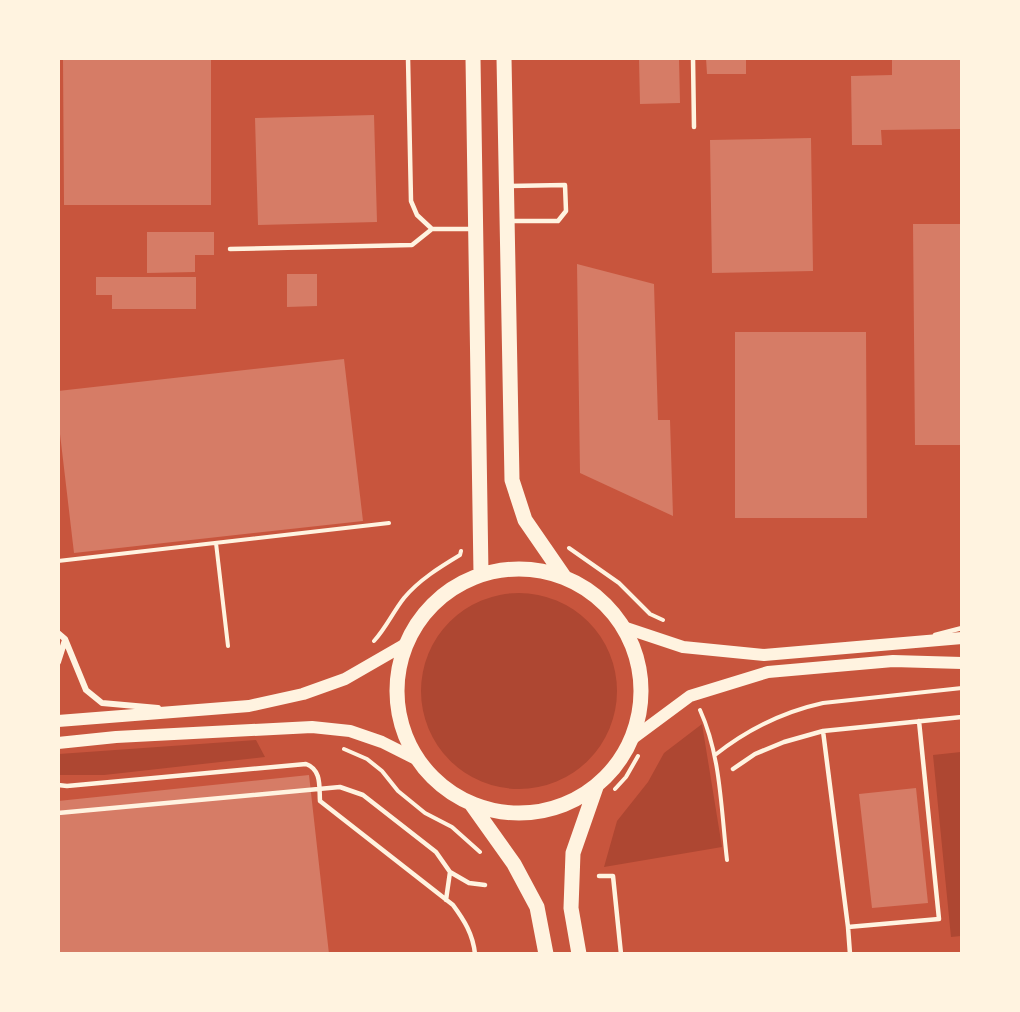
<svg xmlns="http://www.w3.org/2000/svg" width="1020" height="1012" viewBox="0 0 1020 1012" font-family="'Zilla Slab',serif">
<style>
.green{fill:#ae4732}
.building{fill:#d67c66}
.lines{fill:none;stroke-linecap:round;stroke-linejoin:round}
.path{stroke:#fff3e0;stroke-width:4}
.service{stroke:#fff3e0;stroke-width:4.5}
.minor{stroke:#fff3e0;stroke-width:6}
.secondary{stroke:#fff3e0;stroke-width:12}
.primary{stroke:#fff3e0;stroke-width:15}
</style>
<rect width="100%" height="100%" fill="#c8553d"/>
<!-- green -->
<path class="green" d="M421 691a98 98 0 1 1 196 0a98 98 0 1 1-196 0Z
M702 724 722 847 604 867 617 821 648 782 664 753Z
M256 740 265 757 104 775H59V754Z
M961 752V936L951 937 933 755Z"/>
<!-- building -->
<path class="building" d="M63 58H211V205H64Z
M639 58H679L680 103 640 104Z
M706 58H746V74H707Z
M892 58H962V129L881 130 882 145H852L851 76 892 75Z
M374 115 377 222 258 225 255 118Z
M811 138 813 271 712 273 710 140Z
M913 224H962V445H915Z
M147 232H214V255H195V272L147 273Z
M577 264 654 284 658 420H670L673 516 580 473Z
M287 274H317V306L287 307Z
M96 277H196V309H112V295H96Z
M735 332H866L867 518H735Z
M344 359 363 521 74 553 58 417V391Z
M309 775 329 954H58V801Z
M916 788 928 903 872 908 859 794Z"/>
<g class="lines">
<!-- path -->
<path class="path" d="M216 543 228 646
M569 548 619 583 650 614 663 620
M58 561 389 523
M374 641C386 628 393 612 404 598 419 580 440 567 460 555L461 551
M700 710C721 756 721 810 727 860
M344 749 367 759 382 771 398 791 425 813 452 827 480 852
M715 755C748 729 782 712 823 703L962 688
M615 789 626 777 638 756"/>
<!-- service -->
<path class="service" d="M408 58 411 201 417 215 432 229
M693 58 694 127
M508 221H558L566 211 565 185 509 186
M230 249 412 245 432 229H474
M935 635 962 628
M823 731 848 927 850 954
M733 769 755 754 784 742 823 731 962 717
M58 785 67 786 306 764C322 770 319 787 320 801L453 905C464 920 473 934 475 954
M58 813 340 787 363 795 436 852 450 872 469 883 485 885
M599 876H613L621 954
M446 900 450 872
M848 927 939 919 919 721"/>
<!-- minor -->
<path class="minor" d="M58 633 65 639 86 690 102 703 158 708
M58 662 65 640"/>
<!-- secondary -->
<path class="secondary" d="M623 627 683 647 764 655 962 638
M58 721 249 706 303 694 345 679 404 645
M632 739 690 696 768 672 893 661 962 663
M58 743 116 737 312 727 350 731 382 742 416 759"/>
<!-- primary -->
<path class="primary" d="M473 58 481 574
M504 58 512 480 525 520 565 578
M397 691a122 122 0 1 1 244 0a122 122 0 1 1-244 0Z
M472 805 514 864 537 907 546 954
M579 954 571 908 573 853 596 787"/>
</g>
<!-- border -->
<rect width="1020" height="1012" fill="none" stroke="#fff3e0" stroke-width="120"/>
</svg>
